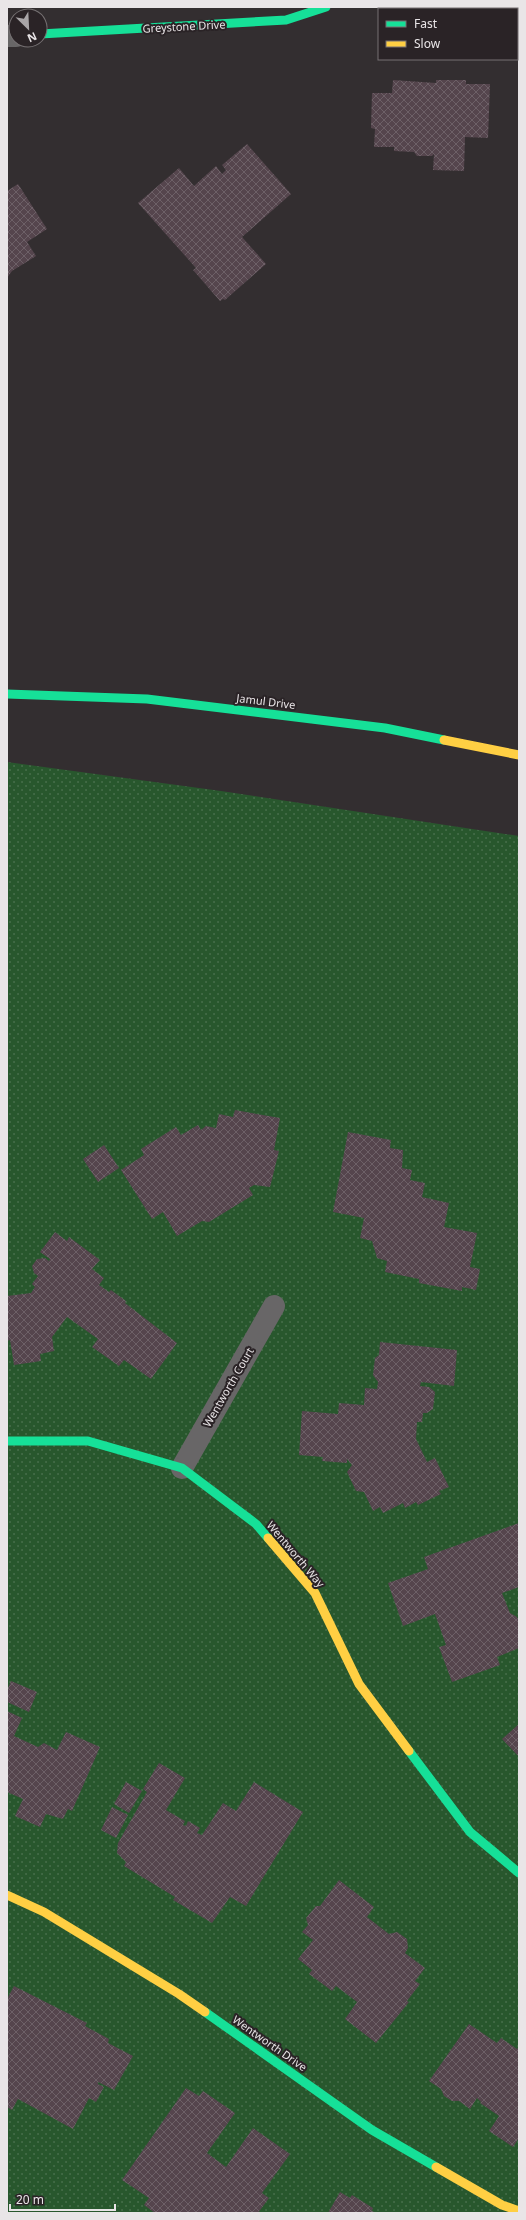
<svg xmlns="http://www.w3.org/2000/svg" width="526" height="2220" viewBox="0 0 526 2220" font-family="'Noto Sans',sans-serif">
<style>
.grass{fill:url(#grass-dots)}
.building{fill:url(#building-cross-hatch)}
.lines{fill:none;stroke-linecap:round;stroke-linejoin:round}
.street{stroke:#686667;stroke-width:22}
.fast{stroke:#16e098;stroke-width:9}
.slow{stroke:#ffcf43;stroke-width:9}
.labels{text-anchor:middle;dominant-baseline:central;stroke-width:4;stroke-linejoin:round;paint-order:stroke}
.street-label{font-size:11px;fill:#e9e5e7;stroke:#2a2326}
</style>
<defs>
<pattern id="grass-dots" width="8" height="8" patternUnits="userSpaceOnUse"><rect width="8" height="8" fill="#28572d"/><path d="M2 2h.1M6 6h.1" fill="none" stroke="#476f4b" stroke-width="1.8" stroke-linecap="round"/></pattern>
<pattern id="building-cross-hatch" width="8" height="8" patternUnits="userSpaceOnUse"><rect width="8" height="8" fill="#55454d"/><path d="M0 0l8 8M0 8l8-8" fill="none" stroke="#6d6067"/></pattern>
</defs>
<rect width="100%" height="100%" fill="#332e30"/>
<!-- grass -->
<path class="grass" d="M7 762 221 791 519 836V2213H7Z"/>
<!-- building -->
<path class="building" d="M393 80 436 83V80H466V84H490L488 138 465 137 464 171 433 170 434 154 432 156H417L414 152 394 151V147H374L375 129 371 128 372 93H392Z
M247 144 291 194 242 237 266 264 225 300 223 299 220 301 193 270 196 268 138 203 179 168 194 186 216 166 222 174 226 170 222 165Z
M18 184 47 229 27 242 36 256 12 271 7 278V191Z
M235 1110 280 1118 274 1150 279 1151 270 1187 254 1185 249 1188 253 1195 209 1222 202 1221 177 1236 163 1212 152 1219 121 1170 144 1155 141 1149 176 1127 181 1135 198 1125 201 1130 206 1126 216 1128 219 1114 233 1117Z
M348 1132 391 1140 390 1148 403 1150 402 1168 412 1170 410 1180 425 1183 422 1197 449 1203 444 1227 477 1233 470 1267 480 1269 476 1290 462 1287V1291L419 1283V1279L385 1272 387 1261 377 1258 372 1241 360 1238 364 1218 333 1212Z
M104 1145 119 1168 98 1182 83 1159Z
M55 1232 67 1241 69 1237 100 1260 92 1269 104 1278 99 1285 109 1292 111 1290 126 1301 125 1303 177 1343 151 1379 124 1360 119 1366 92 1347 98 1339 67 1317 52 1337 54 1351 40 1354 41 1361 14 1365 10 1340 7 1341V1296L31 1293 35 1287 32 1284 38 1276 34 1273 32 1266 37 1259 45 1258 49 1261 50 1259 40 1252Z
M380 1342 457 1350 454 1386 421 1382 420 1386 429 1387 435 1392 433 1409 427 1413H423L422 1422H417L416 1439 427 1462 435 1458 449 1487 439 1491 441 1494 418 1505 416 1502 405 1508 403 1503 383 1513 380 1507 373 1511 364 1492 356 1491 347 1472 352 1465 347 1459V1463L322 1461 323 1457 299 1455 302 1411 338 1414 339 1403 364 1405 365 1388 377 1389 378 1382 373 1375 375 1358 379 1355Z
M519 1523V1587L502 1593 510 1613 517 1617 519 1621V1648L497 1657 500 1665 452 1682 439 1647 446 1645 435 1614 403 1626 388 1583 428 1569 424 1557Z
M11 1681 37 1692 29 1712 7 1702V1690Z
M7 1711 22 1718 14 1736 38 1747 44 1743 57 1750 66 1732 100 1747 72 1811 68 1809 63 1819 46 1814 40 1827 15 1816 23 1799 7 1792Z
M519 1724V1757L502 1739Z
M159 1763 185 1778 166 1810 185 1821 183 1825 186 1826 188 1821 200 1828 197 1833 202 1835 223 1803 236 1811 254 1782 303 1812 246 1906 230 1897 212 1923 173 1900 175 1897 124 1866 126 1862 117 1853 118 1843 147 1792 143 1789Z
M126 1782 142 1791 129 1813 114 1804Z
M112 1807 128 1815 116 1838 101 1830Z
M339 1880 374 1907 367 1917 389 1934 397 1932 407 1939 408 1948 405 1953 425 1968 415 1981 420 1984 407 2001 409 2002 376 2043 345 2019 357 2002 336 1986 332 1991 309 1974 312 1970 298 1959 313 1940 302 1932 308 1925 306 1918 316 1906H320Z
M14 1986 87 2023 85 2026 109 2039 108 2043 133 2056 114 2090 98 2082V2084L104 2087 96 2102 89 2098 73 2129 18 2099 12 2110 7 2107V1999Z
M469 2024 497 2043 501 2038 517 2049 519 2046V2138L513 2147 489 2131 499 2116 480 2103 481 2102 477 2098 470 2109 459 2101H452L444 2096 441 2089 429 2081Z
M186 2088 199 2096 203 2091 235 2113 207 2153 226 2167 253 2128 290 2154 262 2193 269 2198 258 2213H155L144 2205 149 2198 122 2180Z
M340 2192 350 2198 352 2195 373 2208 372 2211 377 2213H328Z"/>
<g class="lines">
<!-- street -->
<path class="street" d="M7 36H16
M182 1468 274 1306"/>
<!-- fast -->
<path class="fast" d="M40 34 286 20 326 7
M7 694 147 699 385 728 444 740
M7 1441H88L182 1468 256 1524 268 1538
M409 1751 470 1832 519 1873
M205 2012 372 2130 436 2167"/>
<!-- slow -->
<path class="slow" d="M444 740 519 755
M268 1538 315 1593 359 1684 409 1751
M7 1895 44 1912 179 1994 205 2012
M436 2167 502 2205 519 2211"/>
</g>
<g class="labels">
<!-- street labels -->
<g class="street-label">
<text transform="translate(184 26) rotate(-3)">Greystone Drive</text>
<text transform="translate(266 701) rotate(7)">Jamul Drive</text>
<text transform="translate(228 1387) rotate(-60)">Wentworth Court</text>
<text transform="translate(296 1554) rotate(50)">Wentworth Way</text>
<text transform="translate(270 2043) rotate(35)">Wentworth Drive</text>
</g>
</g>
<!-- border -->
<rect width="526" height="2220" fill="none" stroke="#e9e5e7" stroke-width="16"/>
<!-- legend -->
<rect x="378" y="8" width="140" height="52" fill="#2a2326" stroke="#767173"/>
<rect x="386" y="21" width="20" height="6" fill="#16e098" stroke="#767173"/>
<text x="414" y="28" font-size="12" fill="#e9e5e7">Fast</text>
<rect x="386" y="41" width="20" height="6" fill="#ffcf43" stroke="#767173"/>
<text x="414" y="48" font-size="12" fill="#e9e5e7">Slow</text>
<!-- north arrow -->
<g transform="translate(28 28) rotate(156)"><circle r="19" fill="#2a2326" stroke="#767173"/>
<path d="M0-3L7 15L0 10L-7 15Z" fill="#a9a5a7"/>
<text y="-6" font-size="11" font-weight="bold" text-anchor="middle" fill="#e9e5e7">N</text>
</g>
<!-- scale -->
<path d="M10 2204v6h105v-6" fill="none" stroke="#e9e5e7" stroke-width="2"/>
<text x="16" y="2204" font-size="12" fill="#e9e5e7" stroke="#2a2326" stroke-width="3" paint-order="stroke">20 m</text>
</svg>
